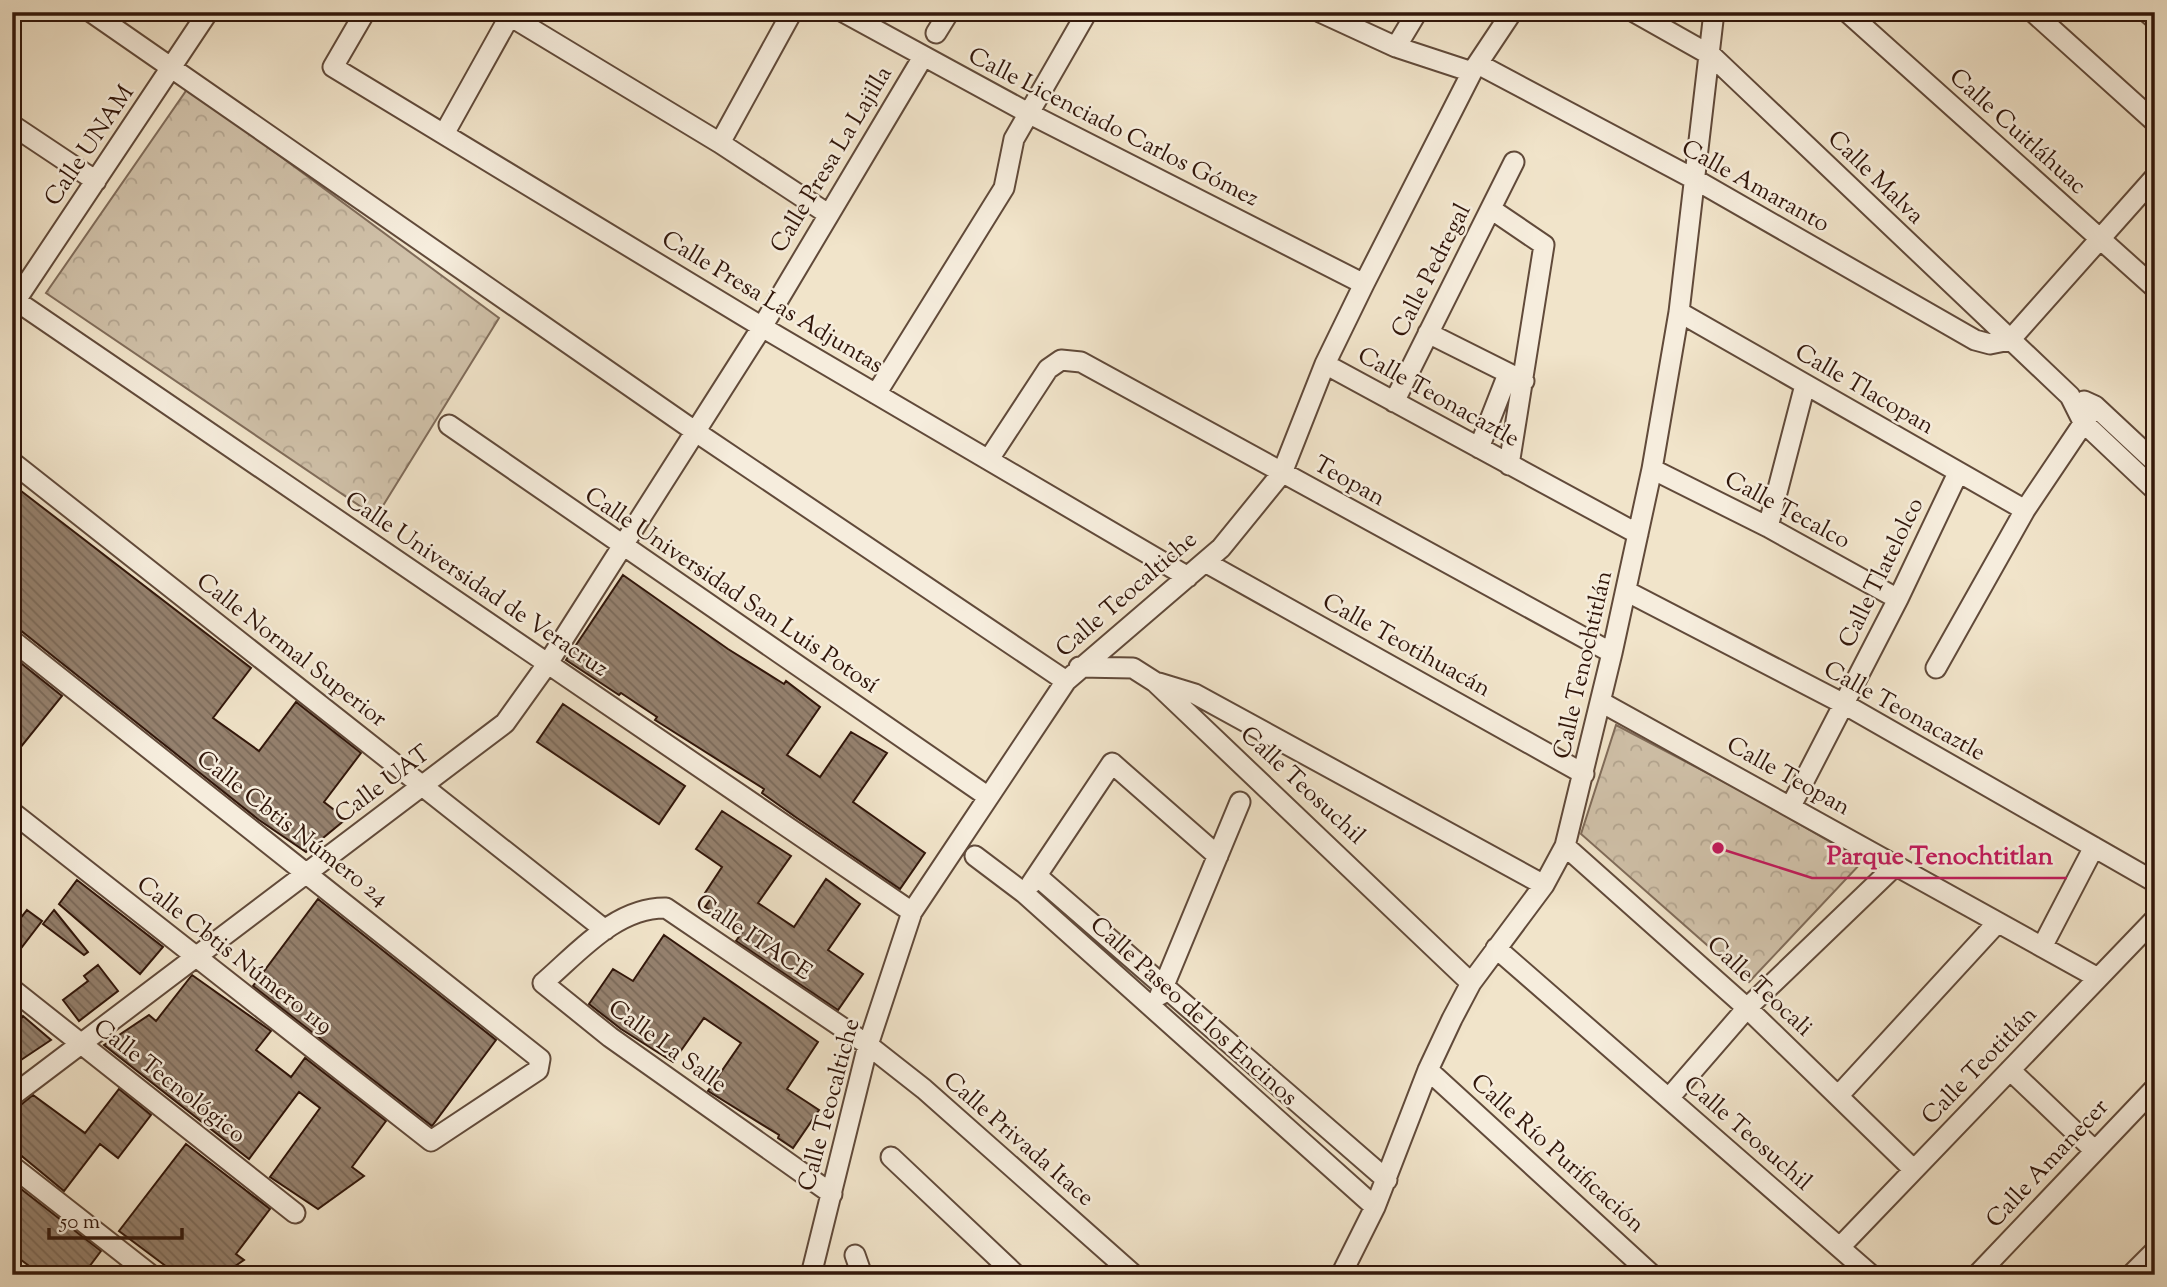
<svg xmlns="http://www.w3.org/2000/svg" width="2167" height="1287" viewBox="0 0 2167 1287" font-family="'Sorts Mill Goudy',serif">
<style>
.park{fill:url(#park-crowns);stroke:#806c5a;stroke-width:2}
.building{fill:url(#building-back-hatch);stroke:#31160a;stroke-width:2}
.lines{fill:none;stroke-linecap:round;stroke-linejoin:round}
.minor-casing{stroke:#614a3a;stroke-width:23}
.minor{stroke:#f6eddd;stroke-width:19}
.labels{text-anchor:middle;dominant-baseline:central;stroke-width:5;stroke-linejoin:round;paint-order:stroke}
.street-label{font-size:24px;fill:#31160a;stroke:#f6eddd}
.leader{fill:none;stroke:#c2185b;stroke-width:2.5}
.callout-dot{fill:#c2185b;stroke:#f6eddd;stroke-width:2.5}
.callout-label{font-size:26px;text-anchor:middle;font-weight:bold;fill:#c2185b;stroke:#f6eddd;stroke-width:5;stroke-linejoin:round;paint-order:stroke}
</style>
<defs>
<pattern id="park-crowns" width="20" height="18" patternUnits="userSpaceOnUse" patternTransform="scale(1.75)"><rect width="20" height="18" fill="#d0c1a9"/><path d="M2 6a3 3 0 1 1 6 0M12 15a3 3 0 1 1 6 0" fill="none" stroke="#b3a590"/></pattern>
<pattern id="building-back-hatch" width="6" height="6" patternUnits="userSpaceOnUse" patternTransform="scale(1.75)"><rect width="6" height="6" fill="#95816e"/><path d="M-1 5l2 2M0 0l6 6M5-1l2 2" fill="none" stroke="#7a6959"/></pattern>
</defs>
<rect width="100%" height="100%" fill="#f1e4ca"/>
<filter id="stains"><feTurbulence type="fractalNoise" baseFrequency=".00286" numOctaves="4"/><feColorMatrix values="0 0 0 0 .2 0 0 0 0 .09 0 0 0 0 .02 0 0 0 .5 -.17"/></filter>
<radialGradient id="worn" r=".72"><stop offset=".6" stop-color="#630" stop-opacity="0"/><stop offset="1" stop-color="#630" stop-opacity=".3"/></radialGradient>
<!-- park -->
<path class="park" d="M188 88 499 318 376 517 46 293Z
M1616 725 1751 796 1863 861 1749 982 1581 834Z"/>
<!-- building -->
<path class="building" d="M12 484 251 668 213 718 259 751 296 702 361 753 324 802 346 819 306 852 259 820 20 630 12 628Z
M623 575 728 649 784 684 786 681 820 707 787 755 820 777 851 732 887 753 853 802 925 853 900 889 794 816 762 793 764 789 655 720 657 717 621 693 619 695 566 660Z
M12 656 62 696 12 758Z
M563 704 685 786 659 824 537 742Z
M722 811 791 856 758 903 794 927 826 879 860 904 828 950 863 974 838 1010 736 941 743 931 705 907 712 897 705 893 722 867 696 849Z
M77 880 163 947 140 974 59 904Z
M318 899 496 1040 432 1126 253 986Z
M27 910 42 921 12 960V929Z
M54 910 88 952 84 955 43 924Z
M664 935 818 1042 787 1089 819 1110 793 1148 778 1138 779 1135 708 1091 741 1043 704 1018 673 1062 621 1029 589 1004 613 969 633 981Z
M98 965 118 991 79 1021 63 1000 88 981 84 976Z
M192 975 271 1031 256 1050 291 1077 305 1058 386 1121 352 1167 364 1176 318 1209 270 1177 320 1108 299 1092 249 1159 104 1045 149 1015 156 1021Z
M23 1016 51 1040 12 1066V1031Z
M119 1089 151 1115 118 1158 100 1144 64 1191 12 1148V1112L33 1095 85 1133Z
M186 1144 270 1209 236 1254 244 1260 222 1275H163L167 1267 119 1231Z
M12 1182 101 1251 83 1275H41L12 1253Z"/>
<g class="lines">
<!-- minor casing -->
<g class="minor-casing">
<path id="minor" d="M91 12 696 432 1066 681
M365 12 333 67 762 327 1188 577
M843 12 1030 114 1364 284
M1320 12 1396 47 1472 72
M1634 12 1712 56 2070 396 2083 422 2155 490
M1847 12 2155 288
M2033 12 2155 122
M2147 12 2155 19
M510 16 720 143 828 214
M936 33 949 12
M1396 47 1417 12
M1478 64 1696 180 1975 340 1990 344 2010 340
M12 125 96 181
M444 134 512 12
M720 143 792 12
M1491 209 1544 245 1509 465
M12 298 912 912
M12 306 208 12
M1679 312 2025 510
M1428 333 1524 381
M2010 340 2155 177
M1325 364 1638 534
M876 394 1004 188 1014 139 1087 12
M2084 401 2095 406 2155 462
M1394 402 1514 162
M449 425 987 796
M1479 448 1508 374
M989 459 1048 369 1061 360 1081 362 1612 653
M12 462 605 930
M1652 469 1768 527 1898 599
M1768 527 1805 385
M1205 562 1584 774
M1626 591 1844 704 2155 882
M12 640 540 1059 538 1070 431 1141 12 812
M1079 667 1133 668 1155 682 1471 983
M1936 668 2025 510 2095 406
M1159 683 1195 694 1544 885
M1601 702 2098 978
M1791 806 1898 599 1958 473
M1565 846 1747 1008 1914 1170
M975 856 1024 893 1375 1207
M1037 876 1387 1180
M1031 884 1112 763 1218 856
M2042 947 2094 847
M1496 948 1871 1275
M12 989 295 1213
M1160 995 1240 802
M1428 1070 1652 1275
M2010 1070 2095 1151
M1839 1095 1997 923
M12 1096 505 723 548 663 762 327 923 57
M1669 1098 1747 1008 1895 866
M891 1157 1016 1275
M12 1166 151 1275
M832 1194 610 1037 543 983C578 953 616 907 666 908L868 1045 924 1089 1134 1275
M1840 1247 2155 919
M855 1255 862 1275
M811 1275 868 1045 912 912 1066 681 1221 548 1282 473 1325 364 1364 284 1472 72 1512 12
M1341 1275 1375 1207 1428 1070 1452 1019 1471 983 1544 885 1565 846 1612 653 1652 469 1679 312 1714 12
M1977 1275 2155 1088
M2131 1275 2155 1251"/>
</g>
<!-- minor -->
<use href="#minor" class="minor"/>
</g>
<g class="labels">
<!-- street labels -->
<g class="street-label">
<text transform="translate(1113 128) rotate(27)">Calle Licenciado Carlos Gómez</text>
<text transform="translate(2017 132) rotate(42)">Calle Cuitláhuac</text>
<text transform="translate(90 146) rotate(-56)">Calle UNAM</text>
<text transform="translate(832 160) rotate(-59)">Calle Presa La Lajilla</text>
<text transform="translate(1875 178) rotate(44)">Calle Malva</text>
<text transform="translate(1755 187) rotate(29)">Calle Amaranto</text>
<text transform="translate(1432 271) rotate(-63)">Calle Pedregal</text>
<text transform="translate(772 303) rotate(31)">Calle Presa Las Adjuntas</text>
<text transform="translate(1864 390) rotate(30)">Calle Tlacopan</text>
<text transform="translate(1438 398) rotate(29)">Calle Teonacaztle</text>
<text transform="translate(1349 482) rotate(29)">Teopan</text>
<text transform="translate(1787 511) rotate(28)">Calle Tecalco</text>
<text transform="translate(1882 573) rotate(-64)">Calle Tlatelolco</text>
<text transform="translate(476 585) rotate(34)">Calle Universidad de Veracruz</text>
<text transform="translate(731 591) rotate(34)">Calle Universidad San Luis Potosí</text>
<text transform="translate(1127 595) rotate(-41)">Calle Teocaltiche</text>
<text transform="translate(1406 646) rotate(29)">Calle Teotihuacán</text>
<text transform="translate(291 651) rotate(38)">Calle Normal Superior</text>
<text transform="translate(1584 665) rotate(-77)">Calle Tenochtitlán</text>
<text transform="translate(1904 712) rotate(29)">Calle Teonacaztle</text>
<text transform="translate(1788 777) rotate(29)">Calle Teopan</text>
<text transform="translate(383 785) rotate(-37)">Calle UAT</text>
<text transform="translate(1302 786) rotate(43)">Calle Teosuchil</text>
<text transform="translate(292 829) rotate(38)">Calle Cbtis Número 24</text>
<text transform="translate(753 938) rotate(34)">Calle ITACE</text>
<text transform="translate(234 956) rotate(38)">Calle Cbtis Número 119</text>
<text transform="translate(1759 987) rotate(43)">Calle Teocali</text>
<text transform="translate(1193 1012) rotate(42)">Calle Paseo de los Encinos</text>
<text transform="translate(667 1047) rotate(36)">Calle La Salle</text>
<text transform="translate(1980 1066) rotate(-46)">Calle Teotitlán</text>
<text transform="translate(169 1082) rotate(38)">Calle Tecnológico</text>
<text transform="translate(830 1105) rotate(-75)">Calle Teocaltiche</text>
<text transform="translate(1747 1134) rotate(41)">Calle Teosuchil</text>
<text transform="translate(1018 1140) rotate(41)">Calle Privada Itace</text>
<text transform="translate(1557 1154) rotate(42)">Calle Río Purificación</text>
<text transform="translate(2048 1164) rotate(-47)">Calle Amanecer</text>
</g>
</g>
<!-- callouts -->
<path class="leader" d="M1718 848L1812 878H2067"/>
<circle class="callout-dot" cx="1718" cy="848" r="7"/>
<g class="callout-label">
<text x="1940" y="864">Parque Tenochtitlan</text>
</g>
<!-- margin -->
<rect width="2167" height="1287" fill="none" stroke="#f1e4ca" stroke-width="42"/>
<rect x="14" y="14" width="2139" height="1259" fill="none" stroke="#31160a" stroke-width="3.5"/>
<rect x="21" y="21" width="2125" height="1245" fill="none" stroke="#31160a" stroke-width="2"/>
<!-- scale -->
<path d="M49 1228v10h133v-10" fill="none" stroke="#31160a" stroke-width="3.5"/>
<text x="60" y="1228" font-size="21" fill="#31160a" stroke="#f6eddd" stroke-width="5" paint-order="stroke">50 m</text>
<rect width="100%" height="100%" filter="url(#stains)"/>
<rect width="100%" height="100%" fill="url(#worn)"/>
</svg>
